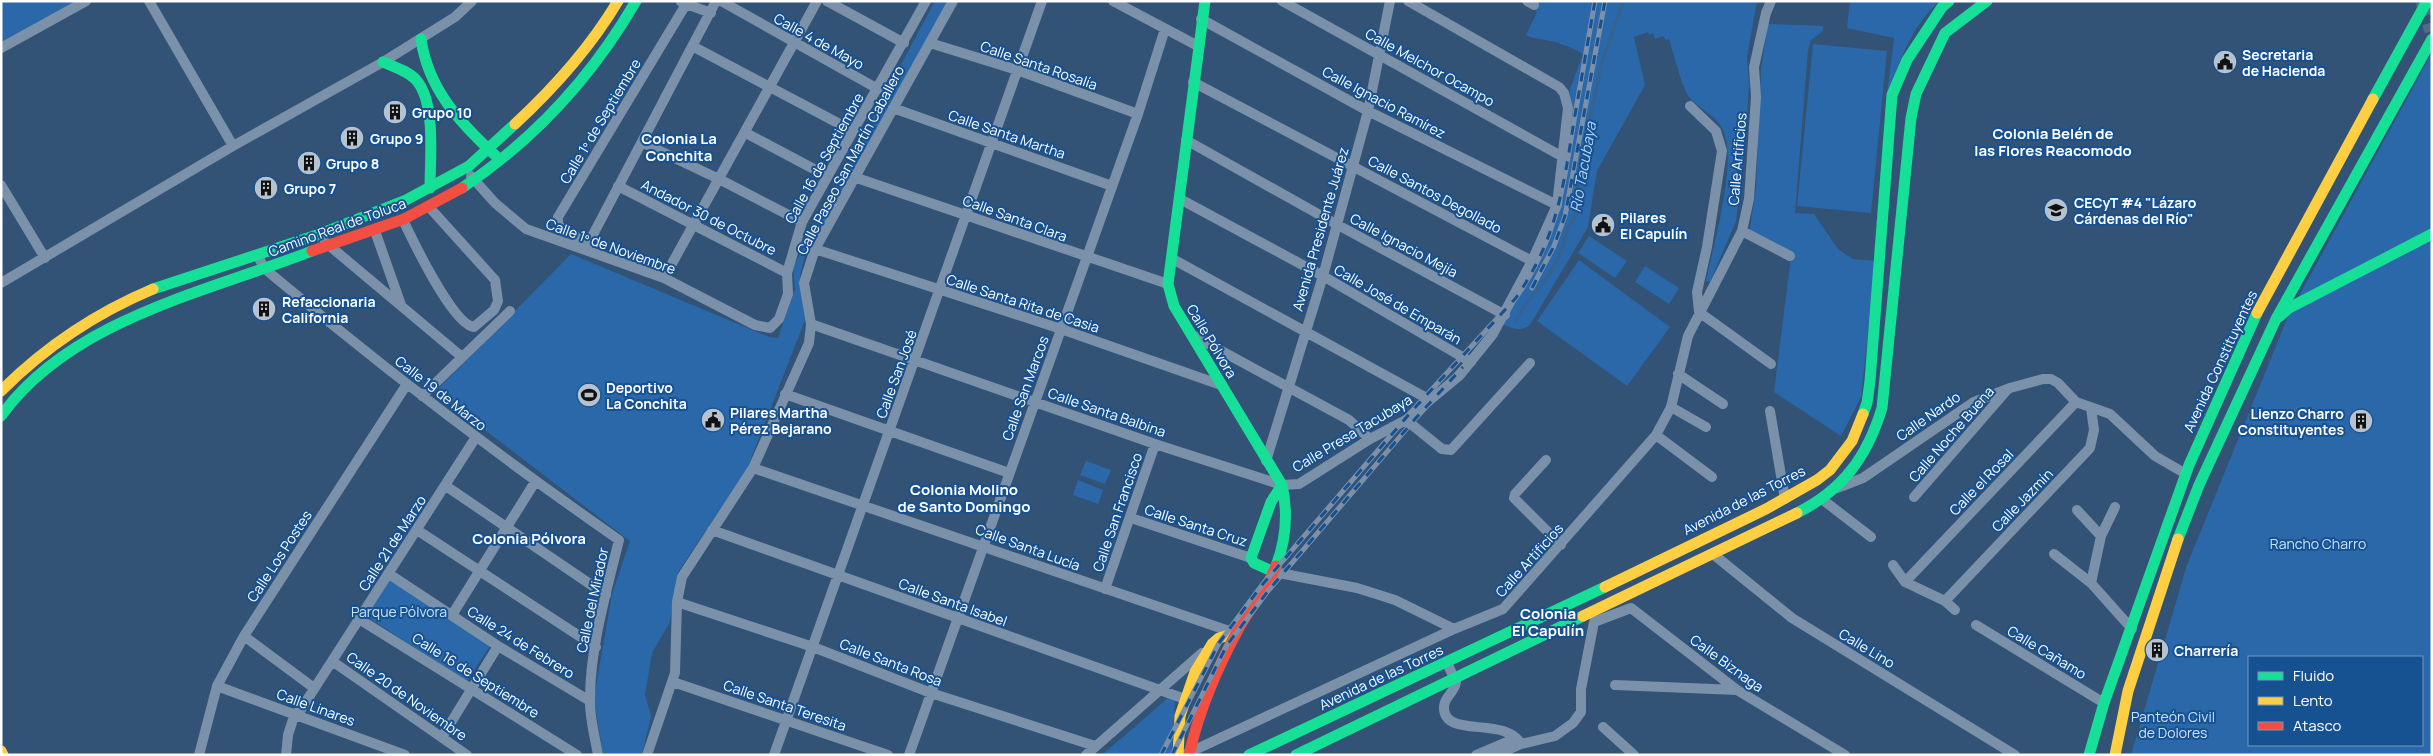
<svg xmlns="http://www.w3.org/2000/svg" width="2433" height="756" viewBox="0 0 2433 756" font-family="Manrope,sans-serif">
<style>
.green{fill:#2a68a9;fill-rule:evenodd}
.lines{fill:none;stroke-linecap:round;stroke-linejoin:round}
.stream{stroke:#37618f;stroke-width:3}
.secondary-tunnel{stroke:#516c8b;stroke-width:15;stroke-dasharray:15 8;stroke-linecap:butt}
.street{stroke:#7a91a9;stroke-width:10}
.fast{stroke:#16e098;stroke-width:11}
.slow{stroke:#ffcf43;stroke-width:11}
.jam{stroke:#f24e42;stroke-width:11}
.rail-casing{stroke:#7c91a9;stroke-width:5}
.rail{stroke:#165192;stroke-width:3;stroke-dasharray:9;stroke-linecap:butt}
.labels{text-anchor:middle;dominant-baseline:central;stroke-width:4;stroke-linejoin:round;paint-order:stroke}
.street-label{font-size:14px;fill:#fff;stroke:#165192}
.poi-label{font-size:14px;font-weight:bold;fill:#fff;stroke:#165192;text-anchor:start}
.park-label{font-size:14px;fill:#cce3fc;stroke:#165192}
.neighbourhood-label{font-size:15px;font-weight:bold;fill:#fff;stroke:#165192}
.water-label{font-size:15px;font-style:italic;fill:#b1d4f7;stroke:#165192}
</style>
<rect width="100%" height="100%" fill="#325276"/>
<!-- green -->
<path class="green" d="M1 1H84L1 50Z
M935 1H952L810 255 808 242 800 276 805 320 747 469 678 572 670 622 652 653 645 695 651 716 642 755H603L594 698 612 594 630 541 435 392 571 254 769 337 778 338 795 289 793 267Z
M1533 1H1757L1747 57 1749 84 1746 139 1736 221 1710 282 1706 281C1713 246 1739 159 1722 128 1714 114 1698 108 1689 97 1682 88 1673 51 1669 39L1666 40 1663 36 1655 39 1653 33 1649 35 1648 32 1634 37 1645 85 1597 171 1588 227 1530 325C1520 332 1513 329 1503 324L1560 206 1570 89 1583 54C1571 47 1559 42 1545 40 1538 38 1533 39 1526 35L1537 12 1531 6Z
M1850 1H1940C1907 30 1896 70 1885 110L1894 38 1847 28Z
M1768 24 1823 26V31L1811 40 1808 50 1795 213 1814 214 1838 249 1853 259 1876 261 1861 397 1841 436 1774 392 1791 257 1749 234 1756 189 1761 68Z
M1813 44 1887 51 1871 213 1797 206Z
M2432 53V755H2131L2187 565 2289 314ZM2249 657H2422V745H2249Z
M1589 236 1627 261 1615 278 1578 253Z
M1579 260 1670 327 1627 386 1537 321Z
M1645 266 1679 288 1669 304 1635 282Z
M1086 461 1111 470 1105 484 1080 475Z
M1078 480 1103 490 1098 504 1073 495Z
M388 578 490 646 467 681 364 615Z
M1168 698 1175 700 1172 755H1102Z"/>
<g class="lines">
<!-- stream -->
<path class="stream" d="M1516 321 1525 305 1551 272 1562 249 1567 231 1574 218 1578 206 1577 189 1581 165 1601 65 1623 2"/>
<!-- secondary-tunnel -->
<path class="secondary-tunnel" d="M2423 1 2432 31"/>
<!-- street -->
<path class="street" d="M149 1 233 146
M721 1 878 89
M827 1 904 43
M1113 1 1198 46
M1282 1 1563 157
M1527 1 1534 5
M681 2 711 13
M1201 19 1368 111 1557 205
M930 43 1017 70 1138 114
M694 47 853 131
M1 48 86 1
M1193 82 1532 261
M1690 106 1716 131 1722 151 1707 247 1697 292 1699 312 1771 364
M893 108 1112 186
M746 133 827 176
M1186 140 1336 224 1505 315
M643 143 719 179 802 222
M471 176 495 203 526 229 664 278 755 325 770 328 779 319 788 294 787 273 802 222 926 1
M854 177 1168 284
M1 185 45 258
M618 186 787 273
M1180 199 1323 276 1471 362
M403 220C412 239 453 325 474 327L494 310 498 301 495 280 430 208
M375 231 401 305
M1742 231 1790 256
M325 242 462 357
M589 244 561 228 558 224V217L688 1
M586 248 716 1
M815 249 1061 329 1221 385
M257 255 265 269C379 365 497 455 619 540 607 589 590 648 590 698 589 716 595 737 598 755
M1171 258 1430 400
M664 278 817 1
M1 283 233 146 383 62 455 17 472 1
M811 324 1155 444 1282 485 1299 484 1370 439 1406 420 1459 376 1493 334 1532 261 1557 205 1568 108 1564 93 1559 87 1408 1
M1192 335 1349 420 1370 439
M1678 374 1723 404
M785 394 1009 473
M422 396 510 311
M1671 407 1706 427
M1770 411 1785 499
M1406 420 1442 449 1451 450 1530 363
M1656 435 1712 477
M1546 460 1515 494 1514 498 1561 545
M1266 461 1323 276 1368 111 1390 1
M753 468 1235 633
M446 486 606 595
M1837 488 1863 478 1974 402 2010 388 2043 379H2051L2058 383 2076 402 2110 414 2155 456 2186 474
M1914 497 2007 390
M1823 500 1871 537
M2077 510 2101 536
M1131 518 1251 558
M417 530 596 647
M712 530 1185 699
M1713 554 1792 618 2015 755
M2054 554 2091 583 2132 629
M1893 565 1905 582 1945 601 1955 610
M1274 572 1357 588 1395 600 1454 629
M389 574 498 646 590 701
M1905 582 2076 402
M2091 583 2101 536 2115 507
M1105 589 1155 444
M1945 601 2090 448 2094 430 2091 408
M677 602 813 647 931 693 1095 746
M452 615 535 482
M359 619 577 755
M1976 625 2104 703
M244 636 314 688
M332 661 467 755
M1447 663 1456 682C1455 692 1445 696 1444 706 1442 740 1505 715 1521 744
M673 682 888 755
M1615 685 1737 690
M217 686 405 755
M298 714 476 437
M1603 727 1634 755
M442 737 498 646
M1186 754 1454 629 1503 609 1656 435 1671 407 1688 336 1742 231 1749 199 1756 97 1754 67 1766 13 1771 1
M199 755 217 686 244 636 407 384
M286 755 288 735 295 713
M647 755 675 673 677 602 682 577 753 468 809 343 811 324 804 283 815 249 953 1
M774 755 1042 1
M909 755 1138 114 1165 29
M1086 755 1202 653
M1476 755 1516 738
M1496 755 1521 744 1555 736 1573 723 1581 712V689L1594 622 1631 608 1737 690 1845 755"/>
<!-- fast -->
<path class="fast" d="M1205 1 1168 284 1174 306 1282 485C1288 512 1286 540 1276 566
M421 39C428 89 460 123 496 156
M383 62C394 67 409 71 417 81 436 104 430 159 430 188
M2373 99 2427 1
M462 188C535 139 592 77 636 1
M153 289 317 235 406 200 469 166 515 124
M2279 317 2289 308 2432 234
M1863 414 1867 403 1870 381 1892 95 1907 60 1942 7 1949 1
M1 416C71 319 207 292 312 251
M1797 513C1843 490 1867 457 1882 408L1911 118 1916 94 1945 33 1987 1
M2178 539 2199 485 2276 319 2432 39
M1274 572 1254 563 1251 558 1271 502 1282 485
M1249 755 1605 587
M1296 755 1583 616
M2089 755 2104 703 2189 465 2257 313"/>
<!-- slow -->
<path class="slow" d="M515 124C555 87 590 48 618 1
M2257 313 2373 99
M1 391C45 347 96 313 153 289
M1605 587 1766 509 1817 480 1830 470 1852 441 1863 414
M1583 616 1797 513
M1 751 3 755
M1178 755 1180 716 1195 672 1212 644 1219 638 1236 633
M2115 755 2128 691 2178 539"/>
<!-- jam -->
<path class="jam" d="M312 251 404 219 462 188
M1189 755C1199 710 1218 666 1240 626 1252 605 1268 588 1276 566"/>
<!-- rail casing -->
<g class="rail-casing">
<path id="rail" d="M1532 288 1554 246 1565 216 1605 1
M1161 755 1219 643 1262 585 1411 412 1515 299C1556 241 1563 190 1574 121 1581 81 1588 41 1595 1
M1172 755 1227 645 1268 591 1415 419 1463 367"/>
</g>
<!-- rail -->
<use href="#rail" class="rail"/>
</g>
<!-- icons -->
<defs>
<g id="civic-disc" transform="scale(1.25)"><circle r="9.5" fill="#b7c2cf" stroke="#165192"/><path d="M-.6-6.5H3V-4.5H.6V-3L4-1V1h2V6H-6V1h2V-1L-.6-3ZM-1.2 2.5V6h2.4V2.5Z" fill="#111"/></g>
<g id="building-disc" transform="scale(1.25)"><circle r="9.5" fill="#b7c2cf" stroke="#165192"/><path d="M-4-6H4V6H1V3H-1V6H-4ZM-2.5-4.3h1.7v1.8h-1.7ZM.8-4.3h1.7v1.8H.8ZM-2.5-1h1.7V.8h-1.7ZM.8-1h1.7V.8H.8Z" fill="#111"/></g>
<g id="school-disc" transform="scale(1.25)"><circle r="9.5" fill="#b7c2cf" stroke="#165192"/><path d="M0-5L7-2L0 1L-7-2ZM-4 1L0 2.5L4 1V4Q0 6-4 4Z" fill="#111"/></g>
<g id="stadium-disc" transform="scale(1.25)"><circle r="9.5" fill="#b7c2cf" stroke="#165192"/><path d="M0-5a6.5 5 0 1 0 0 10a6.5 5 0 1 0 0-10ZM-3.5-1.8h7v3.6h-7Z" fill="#111"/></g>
</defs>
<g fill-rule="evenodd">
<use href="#civic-disc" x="2225" y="62"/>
<use href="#building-disc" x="395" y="112"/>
<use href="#building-disc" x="352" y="138"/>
<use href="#building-disc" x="309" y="163"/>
<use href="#building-disc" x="266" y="188"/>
<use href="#school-disc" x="2056" y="210"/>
<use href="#civic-disc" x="1603" y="225"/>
<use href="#building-disc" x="264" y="309"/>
<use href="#stadium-disc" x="589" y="395"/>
<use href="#civic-disc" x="713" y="420"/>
<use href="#building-disc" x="2361" y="421"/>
<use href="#building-disc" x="2157" y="650"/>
</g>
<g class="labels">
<!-- street labels -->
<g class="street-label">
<text transform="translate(819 41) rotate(29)">Calle 4 de Mayo</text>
<text transform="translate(1039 65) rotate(19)">Calle Santa Rosalía</text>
<text transform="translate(1430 67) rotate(29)">Calle Melchor Ocampo</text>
<text transform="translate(1384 102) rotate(28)">Calle Ignacio Ramírez</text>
<text transform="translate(600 121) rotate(-59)">Calle 1º de Septiembre</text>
<text transform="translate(1007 134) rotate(19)">Calle Santa Martha</text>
<text transform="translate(824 158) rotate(-61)">Calle 16 de Septiembre</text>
<text transform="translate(1737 159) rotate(-85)">Calle Artificios</text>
<text transform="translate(850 160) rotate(-62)">Calle Paseo San Martín Caballero</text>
<text transform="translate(1435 194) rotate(28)">Calle Santos Degollado</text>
<text transform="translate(709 217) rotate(27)">Andador 30 de Octubre</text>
<text transform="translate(1015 218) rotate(20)">Calle Santa Clara</text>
<text transform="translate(337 227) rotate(-20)">Camino Real de Toluca</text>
<text transform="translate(1320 229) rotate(-74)">Avenida Presidente Juárez</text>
<text transform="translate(1404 245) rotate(28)">Calle Ignacio Mejía</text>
<text transform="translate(611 246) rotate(20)">Calle 1º de Noviembre</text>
<text transform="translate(1023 303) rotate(18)">Calle Santa Rita de Casia</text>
<text transform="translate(1398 304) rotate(30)">Calle José de Emparán</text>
<text transform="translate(1212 341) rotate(59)">Calle Pólvora</text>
<text transform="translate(2220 361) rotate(-65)">Avenida Constituyentes</text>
<text transform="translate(896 374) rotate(-70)">Calle San José</text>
<text transform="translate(1025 388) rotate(-70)">Calle San Marcos</text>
<text transform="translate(441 393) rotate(38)">Calle 19 de Marzo</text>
<text transform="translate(1107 412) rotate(19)">Calle Santa Balbina</text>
<text transform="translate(1928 416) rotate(-35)">Calle Nardo</text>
<text transform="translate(1352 433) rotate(-31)">Calle Presa Tacubaya</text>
<text transform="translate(1951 434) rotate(-49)">Calle Noche Buena</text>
<text transform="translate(1981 482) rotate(-46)">Calle el Rosal</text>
<text transform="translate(1744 500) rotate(-27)">Avenida de las Torres</text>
<text transform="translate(2022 500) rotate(-46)">Calle Jazmín</text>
<text transform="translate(1117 512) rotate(-71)">Calle San Francisco</text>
<text transform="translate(1196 525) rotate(18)">Calle Santa Cruz</text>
<text transform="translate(392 543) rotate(-57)">Calle 21 de Marzo</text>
<text transform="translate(1028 547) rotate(20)">Calle Santa Lucía</text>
<text transform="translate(279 556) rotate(-57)">Calle Los Postes</text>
<text transform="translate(1529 560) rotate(-48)">Calle Artificios</text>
<text transform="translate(592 600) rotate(-78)">Calle del Mirador</text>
<text transform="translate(953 602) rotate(20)">Calle Santa Isabel</text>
<text transform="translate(521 642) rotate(32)">Calle 24 de Febrero</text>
<text transform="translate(1867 648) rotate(31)">Calle Lino</text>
<text transform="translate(2047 652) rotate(31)">Calle Cañamo</text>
<text transform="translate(891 662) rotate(21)">Calle Santa Rosa</text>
<text transform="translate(1727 663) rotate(36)">Calle Biznaga</text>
<text transform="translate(476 675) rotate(32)">Calle 16 de Septiembre</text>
<text transform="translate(1381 677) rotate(-25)">Avenida de las Torres</text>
<text transform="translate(407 696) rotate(35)">Calle 20 de Noviembre</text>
<text transform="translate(785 705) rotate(19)">Calle Santa Teresita</text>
<text transform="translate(316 707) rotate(20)">Calle Linares</text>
</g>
<!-- poi labels -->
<g class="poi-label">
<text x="2242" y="54">Secretaria<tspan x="2242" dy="16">de Hacienda</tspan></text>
<text x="412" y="112">Grupo 10</text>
<text x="370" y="138">Grupo 9</text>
<text x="326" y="163">Grupo 8</text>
<text x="284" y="188">Grupo 7</text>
<text x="2074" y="202">CECyT #4 "Lázaro<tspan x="2074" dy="16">Cárdenas del Río"</tspan></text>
<text x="1620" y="217">Pilares<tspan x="1620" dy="16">El Capulín</tspan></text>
<text x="282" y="301">Refaccionaria<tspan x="282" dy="16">California</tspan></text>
<text x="606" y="387">Deportivo<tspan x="606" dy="16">La Conchita</tspan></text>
<text x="730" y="412">Pilares Martha<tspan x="730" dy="16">Pérez Bejarano</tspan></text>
<text x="2344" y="413" text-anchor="end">Lienzo Charro<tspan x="2344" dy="16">Constituyentes</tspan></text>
<text x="2174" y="650">Charrería</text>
</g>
<!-- park labels -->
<g class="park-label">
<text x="2318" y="543">Rancho Charro</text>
<text x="399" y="611">Parque Pólvora</text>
<text x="2173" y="716">Panteón Civil<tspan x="2173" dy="16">de Dolores</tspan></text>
</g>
<!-- neighbourhood labels -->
<g class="neighbourhood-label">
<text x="2053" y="133">Colonia Belén de<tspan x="2053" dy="17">las Flores Reacomodo</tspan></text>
<text x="679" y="138">Colonia La<tspan x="679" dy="17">Conchita</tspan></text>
<text x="964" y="489">Colonia Molino<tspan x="964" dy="17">de Santo Domingo</tspan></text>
<text x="529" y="538">Colonia Pólvora</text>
<text x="1548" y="613">Colonia<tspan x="1548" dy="17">El Capulín</tspan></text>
</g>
<!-- water labels -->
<g class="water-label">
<text transform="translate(1583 167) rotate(-80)">Río Tacubaya</text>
</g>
</g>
<!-- border -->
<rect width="2433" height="756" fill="none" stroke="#ffffff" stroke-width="5"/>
<!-- legend -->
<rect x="2248" y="656" width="175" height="90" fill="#165192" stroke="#7397be"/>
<rect x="2258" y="672" width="25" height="8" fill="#16e098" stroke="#7397be"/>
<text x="2293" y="681" font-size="15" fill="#ffffff">Fluido</text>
<rect x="2258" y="697" width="25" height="8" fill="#ffcf43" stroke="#7397be"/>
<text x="2293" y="706" font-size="15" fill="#ffffff">Lento</text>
<rect x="2258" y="722" width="25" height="8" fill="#f24e42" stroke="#7397be"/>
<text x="2293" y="731" font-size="15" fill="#ffffff">Atasco</text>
</svg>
